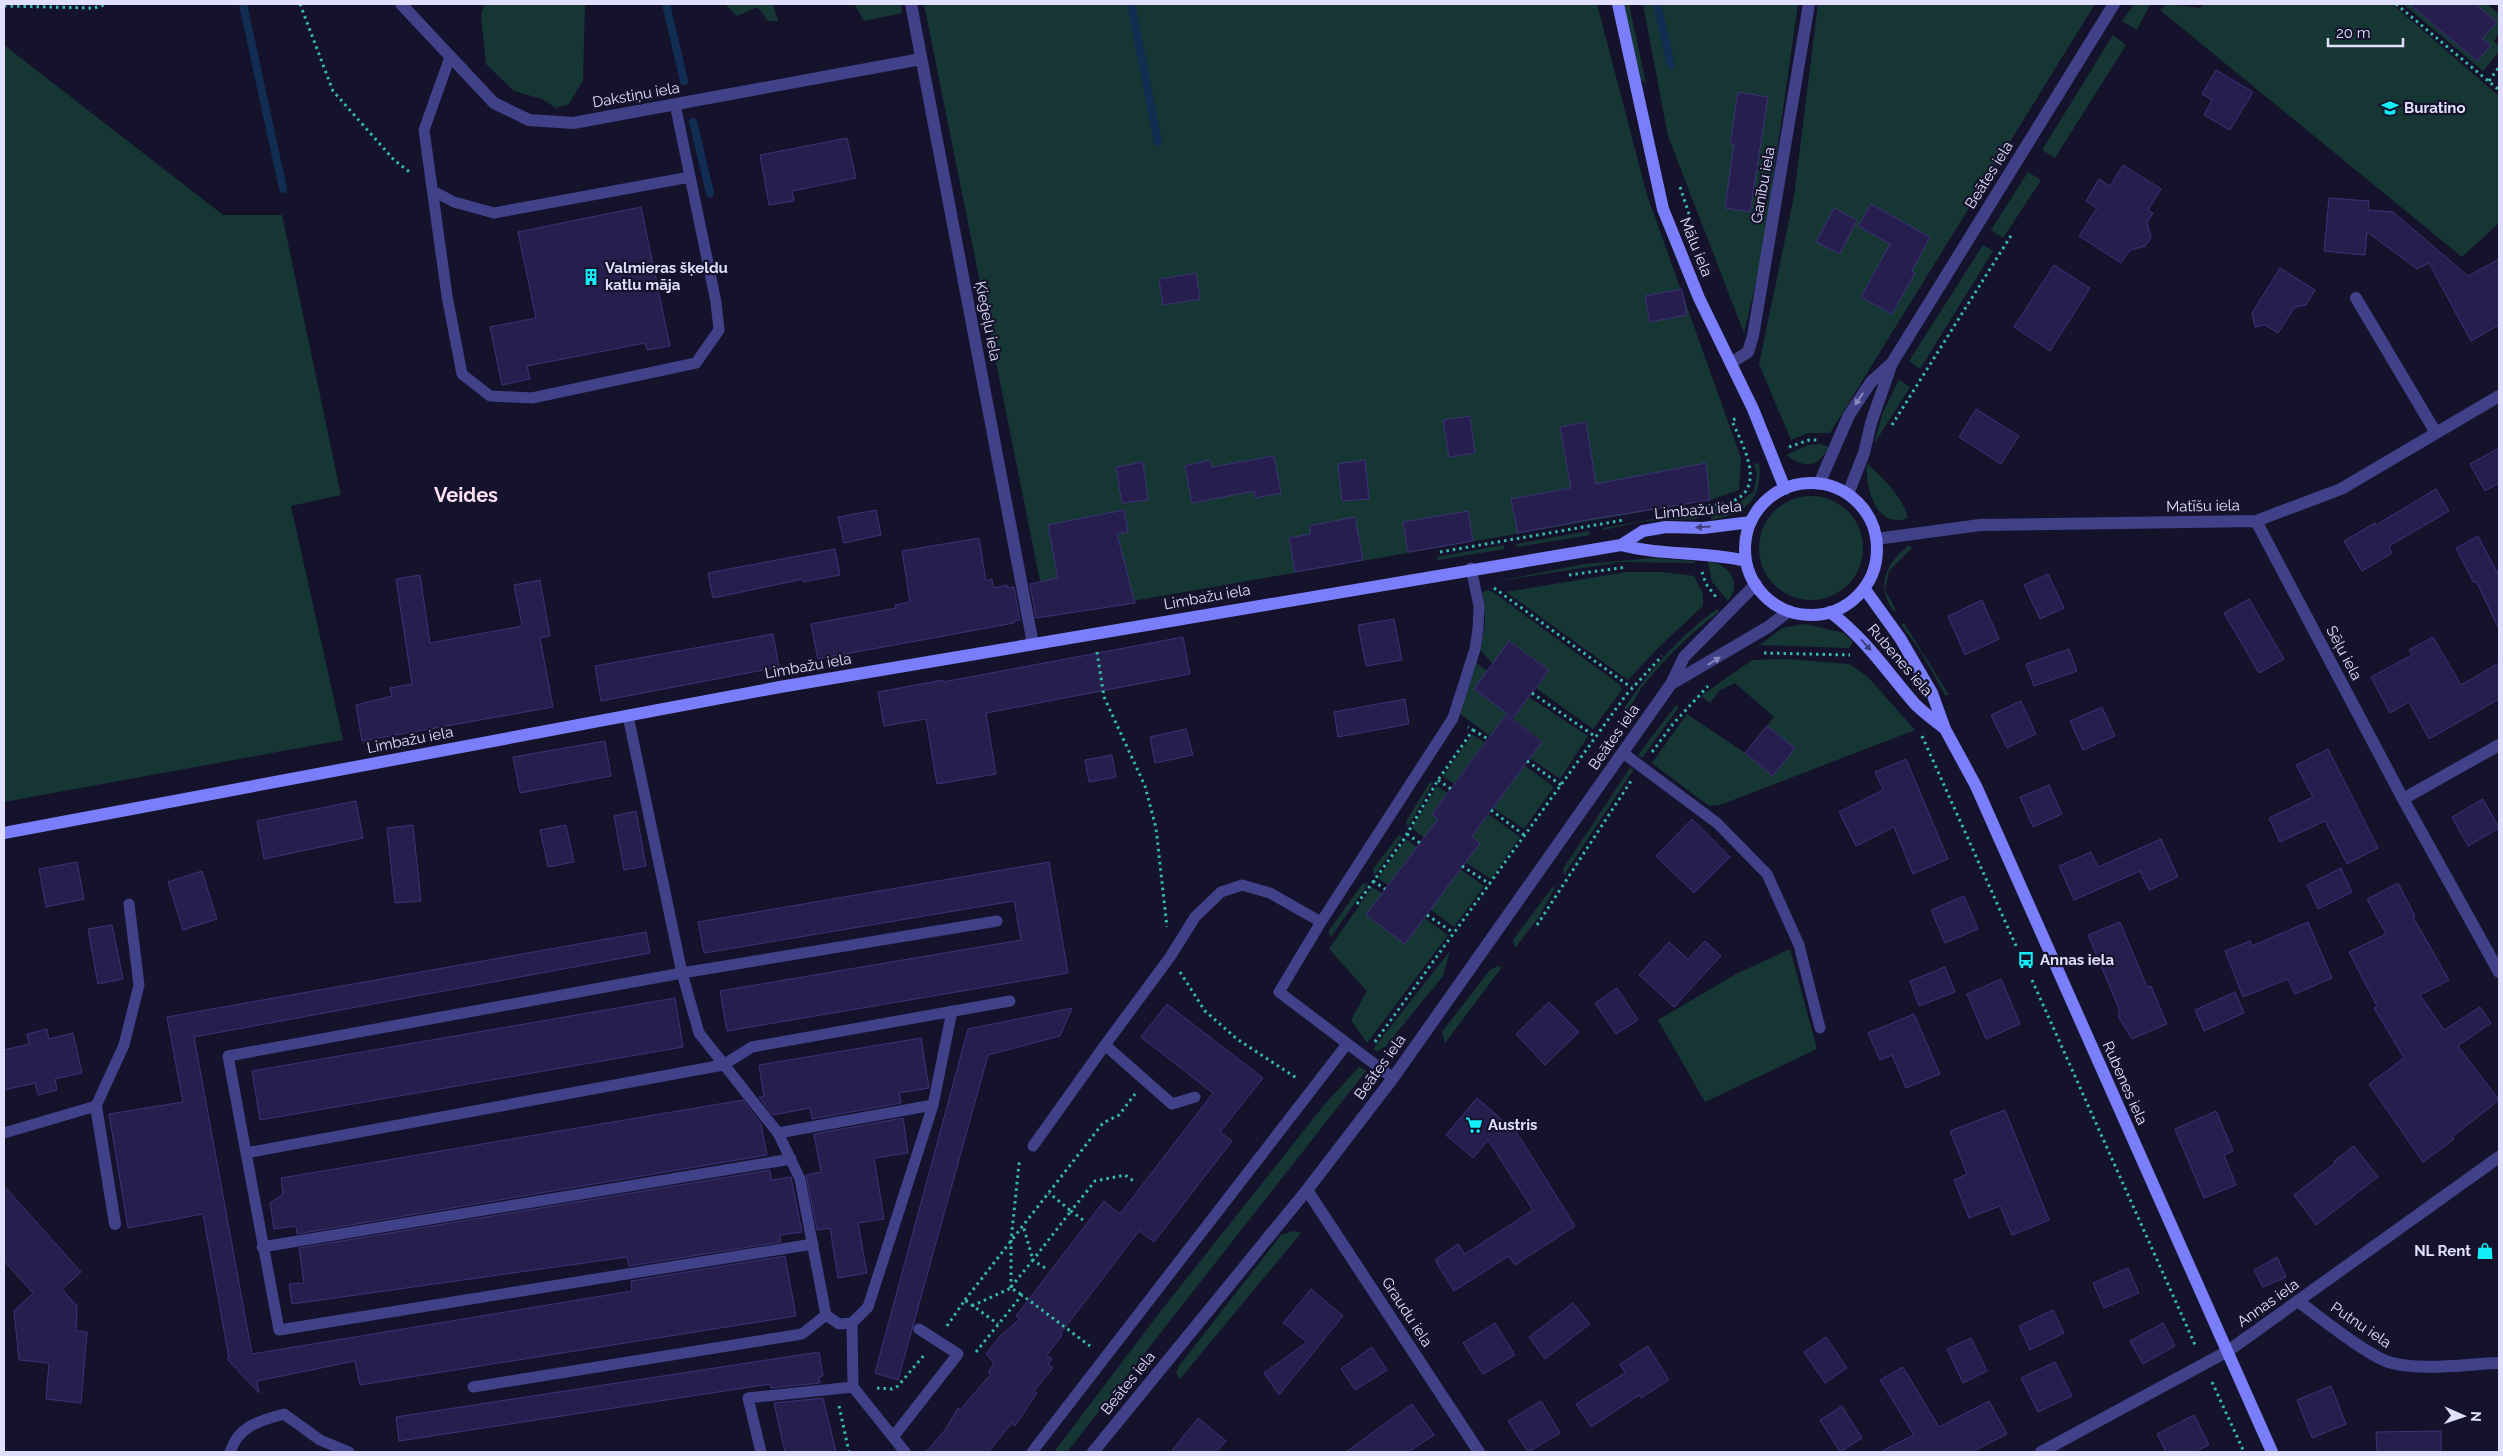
<svg xmlns="http://www.w3.org/2000/svg" width="2503" height="1456" viewBox="0 0 2503 1456" font-family="Raleway,sans-serif">
<style>
.green{fill:#163633}
.lines{fill:none;stroke-linecap:round;stroke-linejoin:round}
.stream{stroke:#112d51;stroke-width:8}
.building{fill:#261f4d;stroke:#3c3278}
.path{stroke:#36bbab;stroke-width:3;stroke-dasharray:2.5 4;stroke-linecap:butt}
.service{stroke:#404189;stroke-width:11}
.minor{stroke:#404189;stroke-width:12}
.tertiary{stroke:#404189;stroke-width:12}
.secondary{stroke:#7a7efa;stroke-width:12}
.oneway{fill:#8888be}
.oneway2{fill:#3d3e7e}
.labels{text-anchor:middle;dominant-baseline:central;stroke-width:4.5;stroke-linejoin:round;paint-order:stroke}
.street-label{font-size:15px;fill:#e1dffe;stroke:#15132c}
.poi-label{font-size:15px;font-weight:bold;fill:#e1dffe;stroke:#15132c;text-anchor:start}
.district-label{font-size:20px;font-weight:bold;fill:#fee1f5;stroke:#15132c}
</style>
<rect width="100%" height="100%" fill="#15132c"/>
<!-- green -->
<path class="green" d="M484 4H585L583 80 569 104 556 108 542 99 514 91 486 64 481 17Z
M725 4H773L778 21H768L758 7 737 16Z
M854 4H901L902 13 864 21Z
M924 4H1597L1647 195 1741 458 1739 490 1710 500 1047 616Z
M1623 4H1629L1646 83 1641 80Z
M1643 4H1798L1762 257 1744 333 1668 136Z
M1818 4H2095L1830 433H1808L1791 440 1759 364 1794 196Z
M2134 4H2150L2137 30 2122 21Z
M2167 4 2200 8 2204 4H2392L2499 96V223L2462 257 2160 10Z
M2403 4H2409L2477 61 2490 45 2482 39 2497 22 2475 4H2487L2499 14V33L2494 41 2499 46V51L2483 71Z
M2113 35 2126 45 2055 158 2042 150Z
M4 45 223 215H282L341 495 291 506 343 740 4 802Z
M2028 172 2041 180 2003 238 1991 230Z
M1983 245 1993 251 1920 369 1909 361Z
M1899 380 1910 387 1874 444 1883 412Z
M1820 444 1829 447C1816 469 1805 468 1786 455L1808 445Z
M1759 463C1763 500 1745 514 1711 520L1712 509 1736 505 1754 491 1757 474 1754 464Z
M1867 464C1882 476 1904 499 1908 518 1876 530 1865 487 1867 464Z
M1759 548a52 52 0 1 1 104 0a52 52 0 1 1-104 0Z
M1692 512 1698 513V519L1645 521 1603 530V528Z
M1589 531 1590 535 1517 547 1516 544Z
M1503 545 1505 549 1437 560V557Z
M1909 545 1912 548 1889 571 1885 590 1896 610 1894 612C1875 586 1886 563 1909 545Z
M1653 558 1694 561 1695 563 1622 562 1492 582 1585 564Z
M1708 561C1728 564 1743 582 1728 601L1712 582Z
M1626 572H1662L1694 576 1703 594V606L1660 646 1628 680 1506 592Z
M1488 590 1493 592 1619 684 1622 690 1593 729 1536 688 1549 670 1510 641 1493 664 1478 648C1488 630 1485 612 1482 592Z
M1717 609 1719 612C1690 633 1664 659 1642 687 1635 697 1633 708 1621 713 1647 673 1678 637 1717 609Z
M1904 623 1949 695H1945L1921 652 1901 625Z
M1805 624 1844 633 1853 642 1849 648 1760 645 1782 628Z
M1788 659 1849 664 1867 676 1915 730 1720 805 1709 806 1652 763 1687 714 1745 753 1774 717 1735 683 1720 690 1710 703 1701 696 1752 660Z
M1474 661 1487 671 1507 713 1490 736 1460 714Z
M1529 697 1588 736 1560 779 1530 758 1542 741 1513 719Z
M1676 705 1679 707 1642 758 1638 755Z
M1472 735 1485 742 1454 784 1443 776Z
M1524 765 1554 787 1524 829 1493 808Z
M1630 768 1634 769 1564 875 1563 869Z
M1430 782 1433 783 1408 827 1406 822Z
M1437 786 1447 793 1432 814 1438 819 1424 838 1412 828Z
M1488 814 1520 837 1491 879 1465 862 1480 843 1472 836Z
M1399 835 1402 837 1374 876 1373 869Z
M1406 839 1417 847 1388 885 1378 878Z
M1460 869 1484 886 1454 927 1430 909Z
M1363 883 1368 884 1331 937 1328 932Z
M1556 886 1538 918 1515 948 1513 940 1552 888Z
M1372 887 1424 918 1448 935 1367 1043 1351 1020 1367 991 1329 949Z
M1790 949 1817 1049 1705 1102 1658 1020 1736 974Z
M1450 951 1443 976 1385 1047 1377 1051 1373 1049Z
M1497 966 1502 967 1445 1043 1442 1032 1489 971Z
M1359 1067 1366 1071 1067 1452H1054L1160 1312 1324 1105Z
M1293 1231 1301 1233 1180 1379 1176 1373 1179 1366 1281 1235Z"/>
<g class="lines">
<!-- stream -->
<path class="stream" d="M243 4 283 189
M666 4 684 81
M1131 4 1158 142
M1657 4 1671 65
M693 122 710 193"/>
</g>
<!-- building -->
<path class="building" d="M2409 4H2475L2497 22 2482 39 2491 45 2477 61Z
M2216 70 2253 92 2230 130 2204 115 2212 100 2202 94Z
M1738 92 1768 97 1750 212 1725 208 1734 145 1730 144Z
M847 138 856 178 792 191 794 201 769 205 760 155Z
M2123 165 2161 189 2148 210 2153 213 2147 222 2151 238 2145 246 2130 250 2121 263 2079 236 2097 208 2086 201 2099 179 2110 186Z
M2329 198 2369 201 2368 210 2393 212 2468 276 2499 259V325L2471 341 2429 263 2417 269 2367 232 2365 255 2324 251Z
M1871 204 1930 237 1912 271 1915 273 1892 314 1861 297 1890 244 1858 226Z
M641 207 670 346 647 350 645 343 527 366 530 379 502 385 490 327 536 318 518 232Z
M1834 208 1857 220 1840 254 1816 242Z
M2054 265 2090 288 2050 351 2014 327Z
M2280 268 2315 290 2306 305 2295 307 2278 333 2265 325 2255 327 2252 313Z
M1196 273 1200 299 1163 305 1159 279Z
M1682 289 1687 315 1650 322 1645 296Z
M1976 409 2019 436 2001 464 1959 437Z
M1470 416 1475 453 1449 457 1443 420Z
M1586 422 1596 484 1706 463 1710 500 1592 519 1518 533 1511 499 1571 488 1560 427Z
M2499 448V483L2485 491 2470 464Z
M1274 456 1281 493 1255 498 1254 491 1192 503 1185 466 1210 460 1212 467Z
M1365 460 1369 499 1342 501 1338 464Z
M1143 462 1148 500 1122 503 1116 467Z
M2436 489 2449 511 2389 546 2392 553 2362 571 2344 541 2375 523 2376 525Z
M876 510 881 535 844 543 838 517Z
M1124 510 1128 532 1117 534 1135 603 1036 618 1030 584 1058 578 1048 525Z
M1468 511 1473 541 1408 552 1403 522Z
M1355 517 1363 560 1295 572 1289 538 1311 534 1309 526Z
M2478 536 2499 576V629L2476 581 2474 583 2456 548Z
M979 538 986 581 992 579 994 588 1007 585V588L1014 587 1020 620 1014 621V623L818 659 811 624 896 608 895 605 910 602 902 551Z
M835 549 840 575 803 582V579L713 598 708 573Z
M2048 574 2064 608 2040 619 2024 585Z
M420 575 430 643 522 626 514 585 540 580 550 636 540 638 553 707 362 741 356 705 392 696 390 688 412 684 396 579Z
M2249 599 2284 659 2259 673 2224 613Z
M1982 600 1999 639 1965 655 1948 616Z
M1394 619 1402 660 1366 666 1358 625Z
M773 634 779 667 601 701 595 666Z
M1183 637 1190 674 986 713 996 774 937 784 926 719 884 726 878 692 943 680V682Z
M2433 637 2461 685 2499 663V699L2429 739 2409 702 2390 713 2371 677 2412 655 2409 650Z
M1509 641 1549 670 1513 718 1474 689Z
M2069 649 2077 671 2034 686 2026 664Z
M1405 699 1409 724 1338 737 1334 712Z
M2021 701 2036 734 2007 748 1991 715Z
M2102 707 2115 736 2083 750 2070 721Z
M1506 715 1542 742 1472 836 1480 843 1405 944 1366 915 1438 819 1432 814Z
M1767 726 1795 748 1773 776 1745 753Z
M1186 729 1193 755 1155 763 1150 737Z
M605 741 611 776 520 793 513 757Z
M2328 749 2378 848 2347 864 2325 821 2280 842 2269 818 2313 797 2296 765Z
M1112 755 1116 777 1089 782 1085 760Z
M1906 759 1948 859 1913 874 1894 827 1856 846 1839 812 1883 790 1875 772Z
M2049 785 2062 814 2033 827 2020 797Z
M2483 799 2499 828 2468 846 2452 817Z
M356 801 363 838 264 859 257 821Z
M636 811 646 866 624 870 614 816Z
M1692 819 1730 857 1694 893 1656 856Z
M413 825 421 901 395 903 387 828Z
M566 825 574 862 548 867 540 830Z
M2161 839 2178 877 2149 890 2140 871 2074 900 2059 866 2091 852 2098 867Z
M77 862 84 899 46 907 39 869Z
M1049 862 1068 973 727 1031 720 991 1021 940 1014 901 704 953 698 922Z
M2341 868 2352 892 2318 909 2307 885Z
M202 871 217 919 183 930 168 882Z
M2398 883 2415 916 2413 917 2449 980 2420 995 2444 1030 2480 1007 2491 1023 2458 1046 2499 1100 2452 1137 2454 1139 2423 1162 2369 1084 2404 1058 2374 1008 2377 1006 2349 952 2386 934 2367 899Z
M1964 896 1978 929 1945 943 1931 910Z
M2120 922 2147 987 2151 986 2167 1024 2132 1039 2118 1016 2120 1011 2088 935Z
M2308 922 2332 978 2295 994 2288 979 2243 997 2225 951 2250 941 2252 946Z
M112 925 123 979 98 984 88 929Z
M646 932 650 953 194 1037 252 1354 632 1291 631 1281 785 1256 796 1316 360 1385 355 1361 257 1381 259 1393 227 1359 229 1358 203 1214 128 1228 109 1114 183 1102 167 1017Z
M1705 941 1721 956 1674 1007 1639 975 1669 942 1688 959Z
M1945 967 1955 992 1919 1006 1910 981Z
M2001 979 2020 1024 1986 1039 1967 994Z
M1617 988 1638 1020 1616 1034 1595 1003Z
M2235 992 2244 1013 2204 1031 2195 1010Z
M675 998 683 1047 260 1120 252 1071Z
M1549 1002 1579 1032 1545 1065 1516 1034Z
M1167 1004 1263 1078 1220 1132 1232 1141 1154 1242 1139 1231 1060 1334 1062 1335 1047 1355 1052 1359 1048 1364 1053 1368 1034 1391 1037 1393 1015 1426 1012 1423 988 1452H926L945 1430 958 1408 960 1410 991 1374 988 1373 994 1363 986 1354 1001 1335 1020 1319 1016 1316 1104 1201 1120 1214 1213 1093 1141 1037Z
M1072 1008 1060 1036 988 1055 898 1380 875 1373 968 1029Z
M1914 1014 1940 1074 1906 1088 1892 1055 1880 1060 1868 1033Z
M47 1029 49 1039 73 1033 82 1073 55 1079 57 1090 38 1095 35 1083 4 1090V1050L29 1044 27 1034Z
M921 1038 929 1088 899 1093 901 1103 812 1119 810 1108 773 1115 759 1097H764L759 1065Z
M1477 1098 1517 1133 1575 1226 1515 1265 1509 1256 1454 1291 1435 1260 1458 1244 1465 1254 1533 1210 1488 1140 1473 1158 1446 1135Z
M743 1100 761 1124 767 1155 297 1234 296 1226 274 1229 270 1203 283 1194 281 1178Z
M2005 1110 2049 1220 2012 1235 2000 1206 1969 1218 1954 1180 1967 1174 1950 1131Z
M2216 1111 2233 1151 2224 1155 2236 1185 2204 1198 2175 1129Z
M903 1118 908 1153 874 1158 884 1219 858 1223 867 1273 838 1278 830 1228 817 1230 806 1175 821 1172 814 1134Z
M2354 1146 2378 1177 2316 1225 2294 1195 2335 1163 2334 1161Z
M770 1170 771 1180 791 1177 802 1232 780 1235 781 1242 629 1266 627 1257 292 1304 289 1284 304 1283 299 1248Z
M4 1186 81 1272 62 1289 77 1306 76 1331 87 1332 81 1403 46 1399 49 1363 19 1360 14 1311 33 1293 4 1261Z
M2277 1257 2286 1277 2263 1287 2254 1270Z
M2128 1268 2139 1293 2104 1308 2093 1283Z
M1311 1289 1343 1316 1279 1395 1264 1373 1307 1342 1283 1323Z
M1573 1303 1590 1324 1545 1359 1529 1337Z
M2053 1310 2064 1333 2030 1350 2019 1326Z
M1495 1323 1515 1355 1483 1374 1463 1343Z
M2163 1323 2175 1346 2143 1364 2130 1341Z
M1826 1337 1847 1368 1825 1383 1804 1352Z
M1971 1338 1987 1371 1963 1383 1947 1349Z
M1648 1346 1669 1380 1641 1398 1639 1395 1591 1427 1576 1404 1625 1373 1620 1364Z
M1372 1347 1387 1370 1355 1390 1341 1369Z
M819 1352 823 1376 819 1377 820 1383 771 1388 770 1384 399 1441 396 1417Z
M2055 1362 2072 1396 2038 1412 2021 1378Z
M1903 1367 1939 1427 1989 1401 2007 1434 1972 1452H1880L1914 1435 1880 1380Z
M2331 1386 2346 1424 2312 1438 2297 1400Z
M823 1398 836 1452H785L774 1403Z
M1541 1401 1560 1433 1528 1452 1508 1421Z
M1412 1404 1434 1435 1408 1452H1346Z
M1842 1406 1862 1438 1840 1452 1820 1420Z
M2194 1415 2209 1445 2194 1452H2166L2157 1434Z
M1198 1418 1226 1441 1216 1452H1171Z
M2441 1431V1452H2377L2376 1432Z"/>
<g class="lines">
<!-- path -->
<path class="path" d="M300 4 333 91 394 160 411 173
M2396 4 2499 90
M4 6 94 8 107 4
M2489 81 2499 67
M1680 187 1693 226
M1892 425 2012 234
M1789 447 1809 440H1819
M1696 507C1707 505 1721 506 1731 502 1768 488 1742 444 1732 421L1736 418
M1440 552 1624 520
M1702 572 1706 584 1716 597
M1569 575 1627 567
M1494 588 1632 688
M1097 652 1104 697 1145 786 1156 828 1167 927
M1764 653 1850 655
M1532 693 1596 737
M1473 730 1488 739
M1922 736 2017 948
M1652 752 1673 724 1708 686
M1527 761 1561 785
M1438 780 1451 789
M1491 810 1524 835
M1407 834 1420 843
M1462 866 1490 884
M1373 881 1385 889
M1357 904 1404 839 1438 780 1473 730 1468 727
M1427 915 1454 933
M1537 925 1631 781
M1180 972 1205 1011 1237 1039 1298 1079
M2032 980 2196 1347
M1375 1042 1626 695 1662 656
M1083 1220 1071 1211 1095 1181 1125 1175 1135 1182
M1045 1268 1033 1260 1071 1211 1049 1193
M1011 1287 1033 1260 1023 1225
M1011 1288V1241L1019 1164 1022 1160
M965 1300 1103 1123 1119 1115 1135 1094
M972 1306 1011 1288 1022 1295
M947 1326 965 1300 998 1324
M976 1352 1022 1295 1090 1346
M2212 1382 2244 1452
M877 1388 892 1389 898 1386 925 1354
M839 1406 849 1452"/>
<!-- service -->
<path class="service" d="M450 57 424 130 447 296 462 374 490 396 532 398 696 363 719 330 716 302 675 104
M433 191 454 202 494 213 690 177
M628 716 682 973 699 1033 778 1133 800 1179 826 1315 839 1324 852 1323 868 1307 933 1105 952 1011
M1623 753 1717 823 1767 874 1799 945 1820 1028
M1393 1078 1279 992 1321 922 1453 718 1475 649 1478 629 1479 606 1471 568
M1195 1097 1172 1104 1105 1045 1170 957 1195 917 1221 892 1242 885 1270 893 1321 922
M4 1133 96 1106 124 1045 139 985 129 904
M778 1133 933 1105
M1033 1146 1105 1045
M246 1153 723 1065 752 1047 1010 1001
M813 1244 279 1330 228 1056 682 973 997 921
M262 1247 791 1159
M852 1323 853 1387 905 1452
M473 1387 802 1334 826 1315
M893 1437 958 1354 919 1329
M230 1452C239 1425 260 1421 284 1414L320 1440 349 1452
M761 1452 748 1398 853 1387
M1032 1452 1347 1044"/>
<!-- minor -->
<path class="minor" d="M401 4 494 103 529 120 573 123 921 59
M911 4 1033 644
M2356 298 2436 433
M1731 363 1748 352 1753 336 1809 4
M2256 521 2403 799 2499 972
M1876 539 1980 525 2256 521 2341 489 2499 396
M2403 799 2499 745
M96 1106 115 1224
M1307 1190 1479 1452
M2299 1302C2320 1317 2370 1358 2392 1363 2423 1371 2467 1364 2499 1363
M2041 1452 2228 1351 2499 1157"/>
<!-- tertiary -->
<path class="tertiary" d="M1819 484 1849 415 1871 382 1892 363
M1848 494 1864 453 1871 423 1892 363 2114 4
M1671 684 1768 627 1789 611
M1093 1452 1307 1190 1393 1078 1671 684 1684 657 1756 584"/>
<!-- secondary -->
<path class="secondary" d="M1618 4 1663 209 1699 298 1753 409 1785 489
M1745 549a66 66 0 1 1 132 0a66 66 0 1 1-132 0Z
M1621 545C1662 556 1705 551 1746 561
M1864 588 1900 638 1932 693 1945 729 1976 786 2272 1452
M1830 612C1865 638 1887 672 1915 704 1924 713 1935 721 1945 729
M4 833 780 687 1621 545 1643 531 1666 527 1703 528 1751 522"/>
</g>
<!-- one-way arrows -->
<defs><path id="oneway-solid" d="M-6-.8H1V-3.2L6.5 0L1 3.2V.8H-6Z" transform="scale(1.25)"/></defs>
<g class="oneway">
<use href="#oneway-solid" transform="translate(1859 399) rotate(124)"/>
<use href="#oneway-solid" transform="translate(1714 661) rotate(-32)"/>
</g>
<g class="oneway2">
<use href="#oneway-solid" transform="translate(1703 527) rotate(176)"/>
<use href="#oneway-solid" transform="translate(1866 645) rotate(48)"/>
</g>
<!-- icons -->
<defs>
<g id="school-bare" transform="scale(1.35)"><path d="M0-5L7-2L0 1L-7-2ZM-4 1L0 2.5L4 1V4Q0 6-4 4Z" fill="#12eef7" stroke="#15132c" stroke-width="2.5" paint-order="stroke"/></g>
<g id="building-bare" transform="scale(1.35)"><path d="M-4-6H4V6H1V3H-1V6H-4ZM-2.5-4.3h1.7v1.8h-1.7ZM.8-4.3h1.7v1.8H.8ZM-2.5-1h1.7V.8h-1.7ZM.8-1h1.7V.8H.8Z" fill="#12eef7" stroke="#15132c" stroke-width="2.5" paint-order="stroke"/></g>
<g id="bus-bare" transform="scale(1.35)"><path d="M-5-6H5V4H4V6H2V4H-2V6H-4V4H-5ZM-3.5-4V0h7V-4ZM-3.5 1.2v1.5H-2V1.2ZM2 1.2v1.5H3.5V1.2Z" fill="#12eef7" stroke="#15132c" stroke-width="2.5" paint-order="stroke"/></g>
<g id="supermarket-bare" transform="scale(1.35)"><path d="M-6-5.5h2.5l.6 2H6L4.5 2H-2.5L-4.4-4H-6ZM-1.5 3.2a1.3 1.3 0 1 0 .1 0ZM3 3.2a1.3 1.3 0 1 0 .1 0Z" fill="#12eef7" stroke="#15132c" stroke-width="2.5" paint-order="stroke"/></g>
<g id="shop-bare" transform="scale(1.35)"><path d="M-5-2.5h2.3a2.7 3.5 0 0 1 5.4 0H5L5.5 6h-11ZM-1.5-2.5h3a1.5 2.3 0 0 0-3 0Z" fill="#12eef7" stroke="#15132c" stroke-width="2.5" paint-order="stroke"/></g>
</defs>
<g fill-rule="evenodd">
<use href="#school-bare" x="2390" y="108"/>
<use href="#building-bare" x="591" y="277"/>
<use href="#bus-bare" x="2026" y="960"/>
<use href="#supermarket-bare" x="1474" y="1125"/>
<use href="#shop-bare" x="2485" y="1251"/>
</g>
<g class="labels">
<!-- street labels -->
<g class="street-label">
<text transform="translate(636 95) rotate(-10)">Dakstiņu iela</text>
<text transform="translate(1989 175) rotate(-58)">Beātes iela</text>
<text transform="translate(1763 185) rotate(-80)">Ganību iela</text>
<text transform="translate(1696 247) rotate(68)">Mālu iela</text>
<text transform="translate(988 321) rotate(79)">Ķieģeļu iela</text>
<text transform="translate(2203 506) rotate(-1)">Matīšu iela</text>
<text transform="translate(1698 510) rotate(-5)">Limbažu iela</text>
<text transform="translate(1207 597) rotate(-10)">Limbažu iela</text>
<text transform="translate(2344 653) rotate(62)">Sēļu iela</text>
<text transform="translate(1900 660) rotate(49)">Rubenes iela</text>
<text transform="translate(808 666) rotate(-10)">Limbažu iela</text>
<text transform="translate(1614 737) rotate(-55)">Beātes iela</text>
<text transform="translate(410 740) rotate(-11)">Limbažu iela</text>
<text transform="translate(1380 1067) rotate(-54)">Beātes iela</text>
<text transform="translate(2125 1083) rotate(66)">Rubenes iela</text>
<text transform="translate(2268 1303) rotate(-35)">Annas iela</text>
<text transform="translate(1407 1312) rotate(57)">Graudu iela</text>
<text transform="translate(2361 1325) rotate(34)">Putnu iela</text>
<text transform="translate(1128 1383) rotate(-51)">Beātes iela</text>
</g>
<!-- poi labels -->
<g class="poi-label">
<text x="2404" y="108">Buratino</text>
<text x="605" y="268">Valmieras šķeldu<tspan x="605" dy="17">katlu māja</tspan></text>
<text x="2040" y="960">Annas iela</text>
<text x="1488" y="1125">Austris</text>
<text x="2471" y="1251" text-anchor="end">NL Rent</text>
</g>
<!-- district labels -->
<g class="district-label">
<text x="466" y="495">Veides</text>
</g>
</g>
<!-- border -->
<rect width="2503" height="1456" fill="none" stroke="#e1dffe" stroke-width="10"/>
<!-- north arrow -->
<g transform="translate(2463 1416) rotate(92)" stroke="#15132c" stroke-width="4" paint-order="stroke">
<path d="M0-4L9 19L0 12L-9 19Z" fill="#e1dffe"/>
<text y="-8" font-size="14" font-weight="bold" text-anchor="middle" fill="#e1dffe">N</text>
</g>
<!-- scale -->
<path d="M2328 38v8h75v-8" fill="none" stroke="#e1dffe" stroke-width="2.5"/>
<text x="2336" y="38" font-size="15" fill="#e1dffe" stroke="#15132c" stroke-width="4" paint-order="stroke">20 m</text>
</svg>
